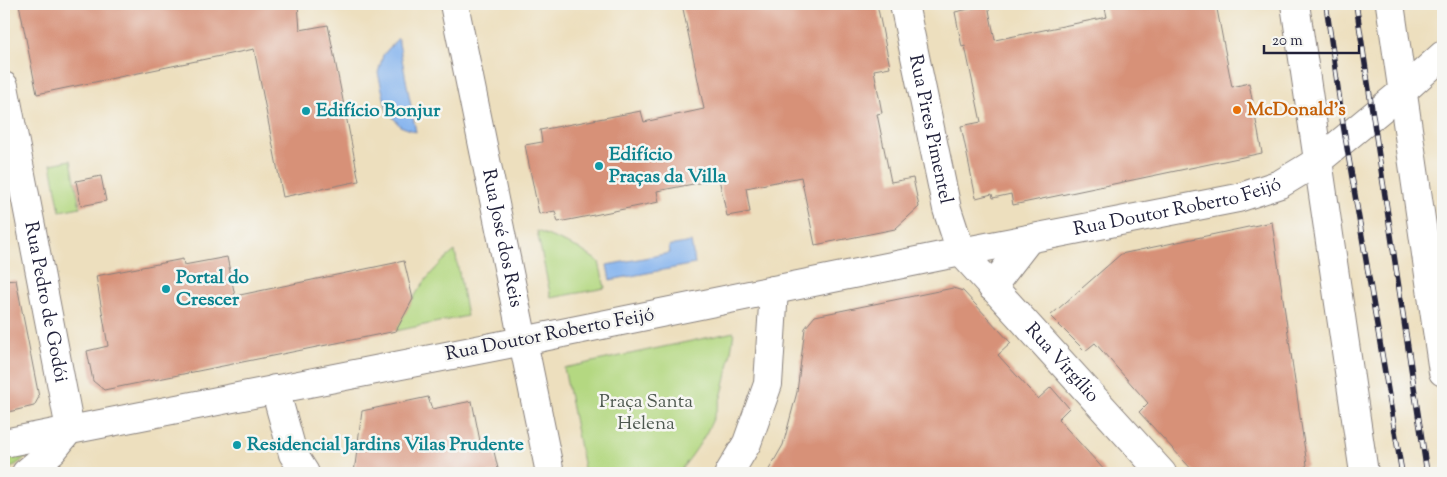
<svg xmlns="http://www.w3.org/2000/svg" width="1447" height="477" viewBox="0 0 1447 477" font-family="'Sorts Mill Goudy',serif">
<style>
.green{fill:#b4d881;stroke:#6b7d5e}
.water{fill:#84b3ee;stroke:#536a94}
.building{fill:#d79178}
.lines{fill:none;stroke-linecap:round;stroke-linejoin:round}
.street-casing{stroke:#88807c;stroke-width:30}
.secondary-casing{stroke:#88807c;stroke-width:30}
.highway-casing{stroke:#88807c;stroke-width:30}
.street{stroke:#fff;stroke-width:28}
.secondary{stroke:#fff;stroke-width:28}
.highway{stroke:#fff;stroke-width:28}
.rail-casing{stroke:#22223b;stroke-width:5.5}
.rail{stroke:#f6f6f2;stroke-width:4;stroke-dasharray:11;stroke-linecap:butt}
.food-dot{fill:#e8710a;stroke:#f6f6f2;stroke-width:2}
.culture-dot{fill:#0f9aa8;stroke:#f6f6f2;stroke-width:2}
.labels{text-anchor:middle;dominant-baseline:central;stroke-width:5;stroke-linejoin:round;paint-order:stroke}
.food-label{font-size:19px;font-weight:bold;fill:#c56008;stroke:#f6f6f2;text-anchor:start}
.culture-label{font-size:19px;font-weight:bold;fill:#0d838f;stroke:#f6f6f2;text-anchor:start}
.street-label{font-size:19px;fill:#22223b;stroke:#f6f6f2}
.park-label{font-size:19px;fill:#4e5950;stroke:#f6f6f2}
</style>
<rect width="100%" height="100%" fill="#f6f6f2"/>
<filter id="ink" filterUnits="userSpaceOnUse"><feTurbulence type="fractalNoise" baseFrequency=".02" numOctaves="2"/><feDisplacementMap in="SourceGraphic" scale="10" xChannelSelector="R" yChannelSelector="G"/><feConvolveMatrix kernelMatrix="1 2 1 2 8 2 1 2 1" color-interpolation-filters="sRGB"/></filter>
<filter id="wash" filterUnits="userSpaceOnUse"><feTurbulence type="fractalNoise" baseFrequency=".0096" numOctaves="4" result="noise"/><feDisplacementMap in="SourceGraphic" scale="20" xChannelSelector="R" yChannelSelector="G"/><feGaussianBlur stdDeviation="1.12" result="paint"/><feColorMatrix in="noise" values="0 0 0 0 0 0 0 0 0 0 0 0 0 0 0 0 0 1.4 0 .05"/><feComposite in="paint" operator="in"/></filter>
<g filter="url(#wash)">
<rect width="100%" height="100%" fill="#eddfbe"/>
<!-- green -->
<path class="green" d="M71 160 80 207 60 211 51 164Z
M537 231 578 248 599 262 605 288 551 298Z
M455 251 467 316 396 331C411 300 426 273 455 251Z
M734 332C725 392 718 426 678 473H585L564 368Z
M35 451 4 473V458Z"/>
<!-- water -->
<path class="water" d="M398 38 416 132 400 126 387 110 378 73 383 55Z
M691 242 695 264 610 280 607 265 670 253 669 246Z"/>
<g id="blocks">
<!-- building -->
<path class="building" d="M19 4H298L300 30 328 25 359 181 283 197 254 49 37 94Z
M682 4H877L890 67 874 70 882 113 877 114 891 182 913 178 919 207 895 229 815 245 801 177 746 188 750 212 727 216 719 179 657 191 659 202 574 219 558 222 555 211 539 214 525 145 542 142 540 130 641 111 644 122 704 109Z
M1104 4H1216L1232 87 1249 83 1262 153 1013 205 1011 194 993 198 992 194 976 198 961 126 981 122 965 46 962 47 955 12 988 5 995 40 1107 17Z
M101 176 106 201 81 206 76 181Z
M1272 222 1307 465 1297 473H1195L1139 412 1148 403 1095 343 1085 351 1050 316 1121 254Z
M227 257 235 296 404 261 413 299 396 331 104 390 93 381 87 351 108 346 96 276 183 259 184 265Z
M16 280 39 397 34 406 4 413V281Z
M953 288 963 291 1011 343 998 355 1038 399 1051 387 1069 408 1058 419 1107 473H767L783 445 797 392 805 328 815 316Z
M428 397 432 409 472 401 481 446 492 443 499 473H354L362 411Z"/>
</g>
</g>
<g filter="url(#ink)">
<use href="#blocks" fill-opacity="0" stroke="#88807c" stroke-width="1"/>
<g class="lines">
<!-- street casing -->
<g class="street-casing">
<g id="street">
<path id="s1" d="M454 4 550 473"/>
<path id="s2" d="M904 4 947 209 961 252"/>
<path id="s3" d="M4 86 70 429 53 450 26 473"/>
<path d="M275 389 293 454 305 473"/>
<path d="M4 443 523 341"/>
<path d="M729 473 747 443 768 384 774 290"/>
</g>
</g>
<!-- secondary casing -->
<g class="secondary-casing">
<g id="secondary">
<path id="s4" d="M961 252 1162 473"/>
<path d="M992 287 1029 239"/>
<path id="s5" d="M523 341 961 252 1238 198 1280 184 1318 161 1402 92 1443 55"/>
</g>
</g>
<!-- highway casing -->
<g class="highway-casing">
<path id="highway" d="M1295 4 1364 473
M1390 4 1443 372"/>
</g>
<!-- street -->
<use href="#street" class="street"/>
<!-- secondary -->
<use href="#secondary" class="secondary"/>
<!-- highway -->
<use href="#highway" class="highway"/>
<!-- rail casing -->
<g class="rail-casing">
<path id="rail" d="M1326 4 1343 124 1402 473
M1356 4 1427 473"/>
</g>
<!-- rail -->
<use href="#rail" class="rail"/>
</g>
</g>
<!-- markers -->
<circle class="food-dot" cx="1237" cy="110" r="5"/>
<g class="culture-dot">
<circle cx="306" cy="111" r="5"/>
<circle cx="599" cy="166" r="5"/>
<circle cx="166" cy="289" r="5"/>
<circle cx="237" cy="445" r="5"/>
</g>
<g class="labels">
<!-- food labels -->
<g class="food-label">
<text x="1247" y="110">McDonald's</text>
</g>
<!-- culture labels -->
<g class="culture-label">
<text x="316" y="111">Edifício Bonjur</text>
<text x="609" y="155">Edifício<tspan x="609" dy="22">Praças da Villa</tspan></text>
<text x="176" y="278">Portal do<tspan x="176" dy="22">Crescer</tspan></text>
<text x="247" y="445">Residencial Jardins Vilas Prudente</text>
</g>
<!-- street labels -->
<g class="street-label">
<text stroke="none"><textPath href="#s2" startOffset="128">Rua Pires Pimentel</textPath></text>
<text stroke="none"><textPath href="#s5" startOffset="668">Rua Doutor Roberto Feijó</textPath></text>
<text stroke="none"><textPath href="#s1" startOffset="239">Rua José dos Reis</textPath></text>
<text stroke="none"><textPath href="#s3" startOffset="220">Rua Pedro de Godói</textPath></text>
<text transform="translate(550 335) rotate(-11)">Rua Doutor Roberto Feijó</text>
<text stroke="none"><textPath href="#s4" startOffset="150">Rua Virgílio</textPath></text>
</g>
<!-- park labels -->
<g class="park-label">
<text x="646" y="402">Praça Santa<tspan x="646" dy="22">Helena</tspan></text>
</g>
</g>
<!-- margin -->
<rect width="1447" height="477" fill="none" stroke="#f6f6f2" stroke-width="20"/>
<!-- scale -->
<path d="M1264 45v8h95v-8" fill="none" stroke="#22223b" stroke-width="2.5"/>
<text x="1272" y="45" font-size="15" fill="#22223b" stroke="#f6f6f2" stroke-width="4" paint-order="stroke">20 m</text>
</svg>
